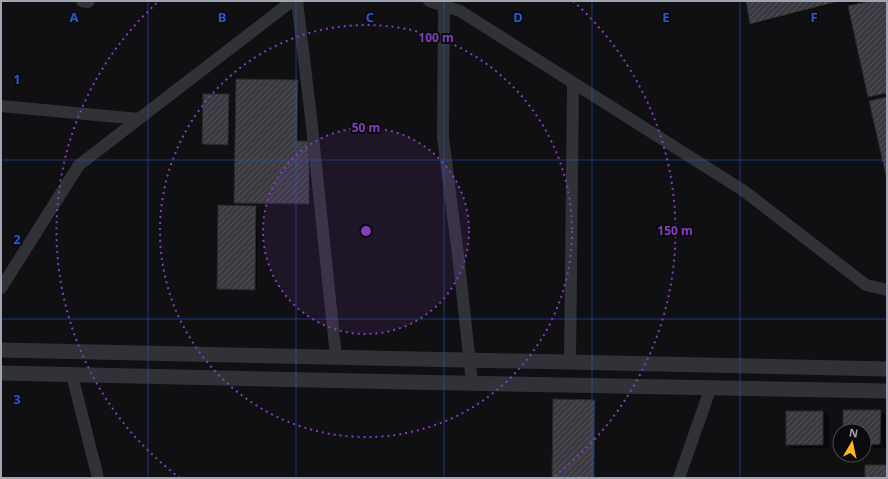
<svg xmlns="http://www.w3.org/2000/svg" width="888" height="479" viewBox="0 0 888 479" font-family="'Noto Sans',sans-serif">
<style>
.shadow{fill:#0007}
.building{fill:url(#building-hatch);stroke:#2a2a2e}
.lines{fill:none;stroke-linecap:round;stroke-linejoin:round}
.minor{stroke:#313237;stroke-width:12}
.tertiary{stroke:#313237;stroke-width:15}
.grid{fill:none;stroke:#2a57d4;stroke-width:1;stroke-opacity:0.55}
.ring{fill:none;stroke:#813ebd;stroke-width:2;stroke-dasharray:2 4}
.grid-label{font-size:13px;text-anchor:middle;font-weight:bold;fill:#2a57d4;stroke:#0b0b0d;stroke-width:4;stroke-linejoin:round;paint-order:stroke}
.centre{fill:#813ebd;stroke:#0b0b0d;stroke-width:2}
.ring-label{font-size:12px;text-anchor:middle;font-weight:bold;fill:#813ebd;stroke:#0b0b0d;stroke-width:4;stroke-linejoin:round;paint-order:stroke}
</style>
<defs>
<pattern id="building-hatch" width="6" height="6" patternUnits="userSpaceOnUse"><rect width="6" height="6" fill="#3a3a40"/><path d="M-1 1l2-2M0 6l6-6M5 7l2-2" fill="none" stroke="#535459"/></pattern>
</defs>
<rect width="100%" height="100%" fill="#101012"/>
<!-- shadow -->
<path class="shadow" d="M747 1H835L836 3 752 25 751 24Z
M848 1H863L850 4 848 3Z
M875 1H887V94L871 97 869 96Z
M298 81 300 82 299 142 311 143 310 204 237 203Z
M228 95 230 96 229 145H205L203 144Z
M219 206 256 207 258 208 257 290 220 289 218 288Z
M595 401 596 402 595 478H553Z
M880 411 887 415V448H864V431H844Z
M787 412H823L829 415V448H793L787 444Z"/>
<!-- building -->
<path class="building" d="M746 1H834L835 2 750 24Z
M871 1H887V93L868 97 848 6Z
M236 79 298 80 297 141H309V204L234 203Z
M203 94H229L228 145 202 144Z
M887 97V180L869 101Z
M218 205 256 206 255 290 217 289Z
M553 399 595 400 594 478H552Z
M843 410H881L880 444 864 445V431H843Z
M786 411H823V445H786Z
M865 465H887V478H865Z"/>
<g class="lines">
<!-- minor -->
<path class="minor" d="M82 1 88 2 89 1
M297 1 311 117 336 357
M429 1 460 11 744 191 866 285 887 290
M444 6 443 137 459 263 472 383
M1 106 139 119
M1 288 79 165 292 1
M570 362 573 83
M72 375 98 478
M679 478 711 387"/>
<!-- tertiary -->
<path class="tertiary" d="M1 350 887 369
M1 373 405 382 887 391"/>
</g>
<!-- grid -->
<path class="grid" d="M148 1V478M296 1V478M444 1V478M592 1V478M740 1V478M1 160H887M1 319H887"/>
<!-- distance rings -->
<circle cx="366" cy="231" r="103" fill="#813ebd" fill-opacity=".12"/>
<g class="ring">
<circle cx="366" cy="231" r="103"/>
<circle cx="366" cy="231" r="206"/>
<path d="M180 478A309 309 0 0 1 159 1M573 1A309 309 0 0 1 552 478"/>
</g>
<g class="grid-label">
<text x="74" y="22">A</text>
<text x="222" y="22">B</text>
<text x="370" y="22">C</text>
<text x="518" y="22">D</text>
<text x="666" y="22">E</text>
<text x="814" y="22">F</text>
<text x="17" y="84">1</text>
<text x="17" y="244">2</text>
<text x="17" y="404">3</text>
</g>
<circle cx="366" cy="231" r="6" class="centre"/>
<g class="ring-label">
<text x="436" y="42">100 m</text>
<text x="366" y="132">50 m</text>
<text x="675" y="235">150 m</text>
</g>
<!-- border -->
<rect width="888" height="479" fill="none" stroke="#a0a5b4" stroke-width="4"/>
<!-- north arrow -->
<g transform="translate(852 443) rotate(9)"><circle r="19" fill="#0b0b0d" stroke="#474950"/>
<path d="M0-3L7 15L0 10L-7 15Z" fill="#ffbb1b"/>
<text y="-6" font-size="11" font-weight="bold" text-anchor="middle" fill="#a0a5b4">N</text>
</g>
</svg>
